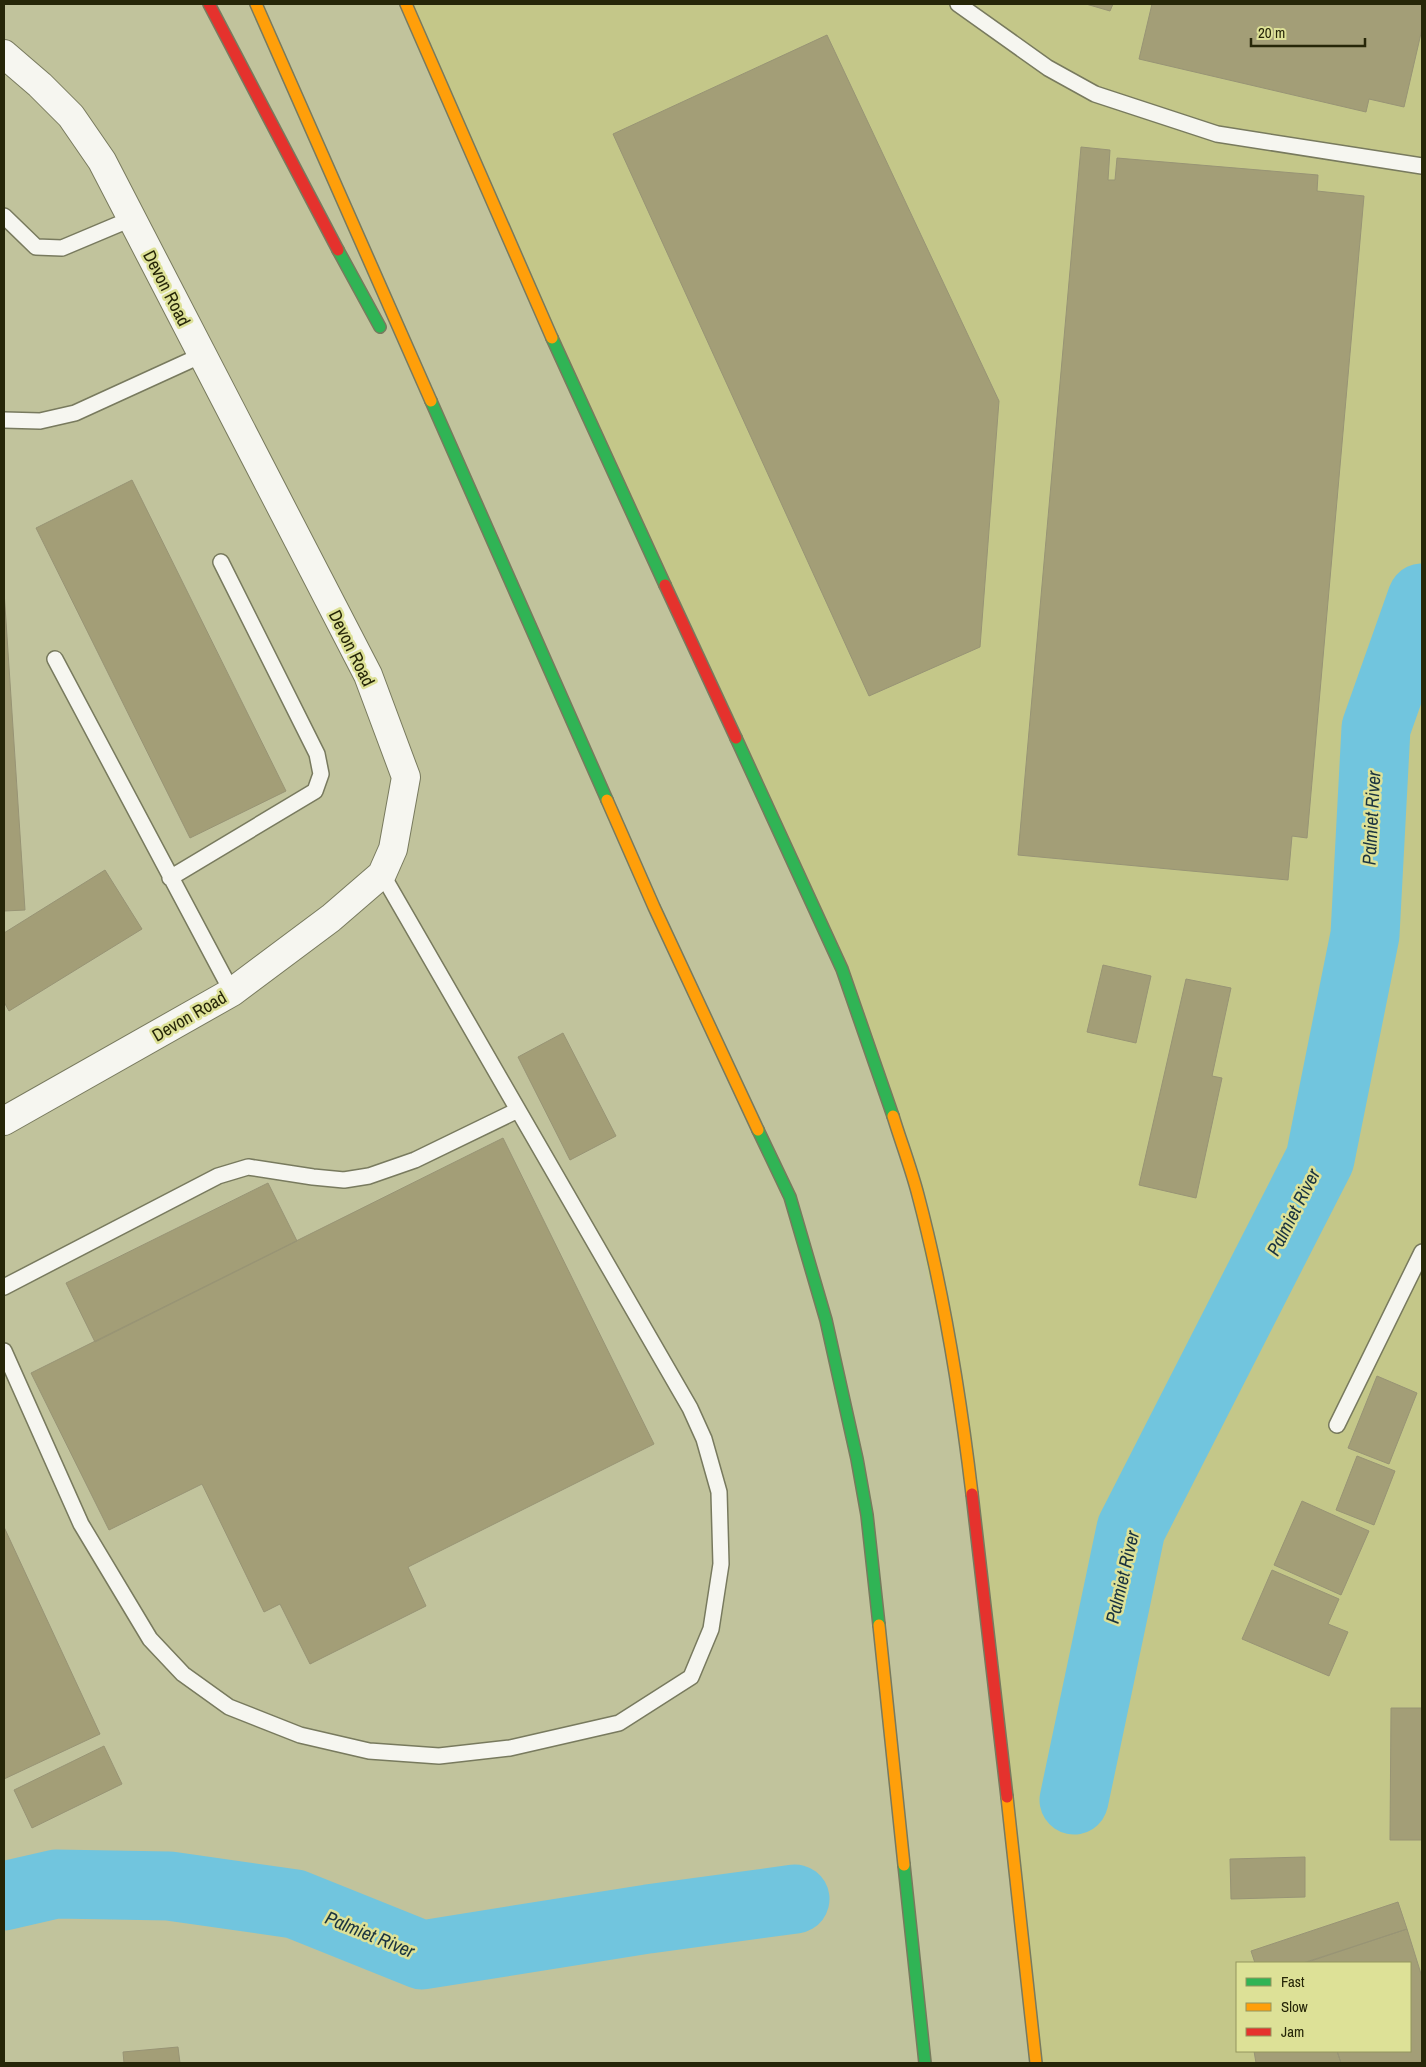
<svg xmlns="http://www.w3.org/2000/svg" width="1426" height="2067" viewBox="0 0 1426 2067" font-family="'Archivo Narrow',sans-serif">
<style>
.built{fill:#c4c789;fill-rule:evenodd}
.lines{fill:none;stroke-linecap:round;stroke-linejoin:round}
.river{stroke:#71c5de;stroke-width:69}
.building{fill:#a39e77;stroke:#989475}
.lane-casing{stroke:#787a5e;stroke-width:18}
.street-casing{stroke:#787a5e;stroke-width:30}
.fast-casing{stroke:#787a5e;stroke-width:14}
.slow-casing{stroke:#787a5e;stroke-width:14}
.jam-casing{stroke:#787a5e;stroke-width:14}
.lane{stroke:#f6f6f0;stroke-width:15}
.street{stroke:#f6f6f0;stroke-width:28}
.fast{stroke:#30b455;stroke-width:11}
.slow{stroke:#ff9f0a;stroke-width:11}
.jam{stroke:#e5322d;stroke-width:11}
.labels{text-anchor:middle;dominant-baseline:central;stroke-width:5;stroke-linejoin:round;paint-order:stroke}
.street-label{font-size:18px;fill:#262608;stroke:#dde197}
.water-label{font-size:19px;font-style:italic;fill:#1a333f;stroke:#dde197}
</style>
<rect width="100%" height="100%" fill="#c1c39c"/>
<!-- built -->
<path class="built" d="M407 4H1422V2063H1038L977 1500 888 1087ZM1237 1963H1410V2051H1237Z"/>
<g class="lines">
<!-- river -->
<path class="river" d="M1074 1800 1131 1529 1320 1159 1365 935 1376 728 1422 598
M4 1896 56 1884 169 1886 295 1904 422 1955 648 1919 795 1899"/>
</g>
<!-- building -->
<path class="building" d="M1086 4H1113L1110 11Z
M1152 4H1422V29L1404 107 1369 99 1366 112 1139 59Z
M827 35 999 401 980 647 869 696 613 134Z
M1081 147 1110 150 1108 180H1115L1117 158 1318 175 1317 191 1364 196 1307 838 1292 836 1288 880 1018 855Z
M132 480 286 791 190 838 36 528Z
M4 591 25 910 4 911Z
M105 870 142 929 9 1011 4 1002V933Z
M1103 965 1151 976 1136 1043 1087 1032Z
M1186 979 1231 988 1212 1076 1222 1078 1196 1198 1139 1185Z
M563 1033 616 1136 570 1160 518 1057Z
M503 1138 654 1444 408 1567 426 1606 310 1664 280 1604 264 1612 202 1484 109 1530 31 1373Z
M268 1183 297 1241 95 1342 66 1283Z
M1377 1376 1417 1393 1389 1464 1348 1448Z
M1357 1456 1395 1471 1374 1525 1336 1510Z
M1302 1501 1369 1531 1341 1595 1274 1565Z
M4 1527 100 1734 4 1779Z
M1272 1570 1339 1599 1328 1624 1348 1632 1329 1676 1242 1639Z
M1391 1708H1422V1840H1390Z
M104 1746 122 1784 32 1828 14 1790Z
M1305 1857V1897L1231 1899 1230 1859Z
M1398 1902 1407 1929 1303 1963H1255L1251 1951Z
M1407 1929 1422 1977V2063H1341L1337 2051H1410V1963L1308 1962Z
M178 2047 180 2063H124L123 2052Z
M1254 2051H1337L1341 2063H1256Z"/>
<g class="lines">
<!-- lane casing -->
<g class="lane-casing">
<path id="lane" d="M958 4 1048 68 1095 94 1217 134 1422 166
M4 216 36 247 62 248 131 219
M4 420 40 421 75 413 202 355
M55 659 232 992
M170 878 315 791 321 774 317 754 221 562
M4 1287 218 1176 248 1167 313 1177 344 1180 369 1176 415 1160 518 1110
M4 1351 81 1524 150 1639 183 1674 229 1707 300 1735 369 1751 439 1756 510 1748 619 1723 691 1677 711 1629 721 1564 719 1492 704 1439 690 1408 382 874
M1337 1425 1422 1252"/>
</g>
<!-- street casing -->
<g class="street-casing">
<path id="street" d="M4 54 40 85 71 116 102 161 368 675 406 777 393 849 382 874 331 918 232 992 4 1121"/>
</g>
<!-- fast casing -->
<g class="fast-casing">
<path id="fast" d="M338 250 380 327
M552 338 665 585
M431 401 607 800
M736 738 842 969 893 1116
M758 1130 790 1197 826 1320 857 1459 867 1515 879 1625
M904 1865 925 2063"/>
</g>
<!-- slow casing -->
<g class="slow-casing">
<path id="slow" d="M256 4 431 401
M406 4 552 338
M607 800 654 907 758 1130
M893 1116C901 1142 911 1168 918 1195 944 1293 960 1393 972 1494
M879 1625 904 1865
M1007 1797 1036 2063"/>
</g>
<!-- jam casing -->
<g class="jam-casing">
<path id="jam" d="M209 4 338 250
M665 585 736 738
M972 1494 1007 1797"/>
</g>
<!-- lane -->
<use href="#lane" class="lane"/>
<!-- street -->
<use href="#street" class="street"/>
<!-- fast -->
<use href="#fast" class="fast"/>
<!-- slow -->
<use href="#slow" class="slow"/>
<!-- jam -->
<use href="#jam" class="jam"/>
</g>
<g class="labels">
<!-- street labels -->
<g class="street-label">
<text transform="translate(167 288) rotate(63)">Devon Road</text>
<text transform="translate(352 648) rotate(64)">Devon Road</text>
<text transform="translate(189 1016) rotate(-30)">Devon Road</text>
</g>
<!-- water labels -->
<g class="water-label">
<text transform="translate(1371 818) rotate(-87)">Palmiet River</text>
<text transform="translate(1293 1212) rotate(-63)">Palmiet River</text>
<text transform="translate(1122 1577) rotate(-77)">Palmiet River</text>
<text transform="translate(370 1934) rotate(22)">Palmiet River</text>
</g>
</g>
<!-- border -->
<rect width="1426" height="2067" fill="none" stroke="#262608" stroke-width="10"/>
<!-- legend -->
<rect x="1236" y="1962" width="175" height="90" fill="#dde197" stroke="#94965e"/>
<rect x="1246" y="1978" width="25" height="8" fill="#30b455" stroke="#94965e"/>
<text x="1281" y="1987" font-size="15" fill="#262608">Fast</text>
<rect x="1246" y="2003" width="25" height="8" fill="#ff9f0a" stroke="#94965e"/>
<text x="1281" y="2012" font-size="15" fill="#262608">Slow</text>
<rect x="1246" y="2028" width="25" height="8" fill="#e5322d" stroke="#94965e"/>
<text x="1281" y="2037" font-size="15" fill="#262608">Jam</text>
<!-- scale -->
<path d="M1251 38v8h114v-8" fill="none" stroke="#262608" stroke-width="2.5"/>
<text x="1258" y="38" font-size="15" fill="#262608" stroke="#dde197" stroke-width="4" paint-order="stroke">20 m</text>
</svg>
